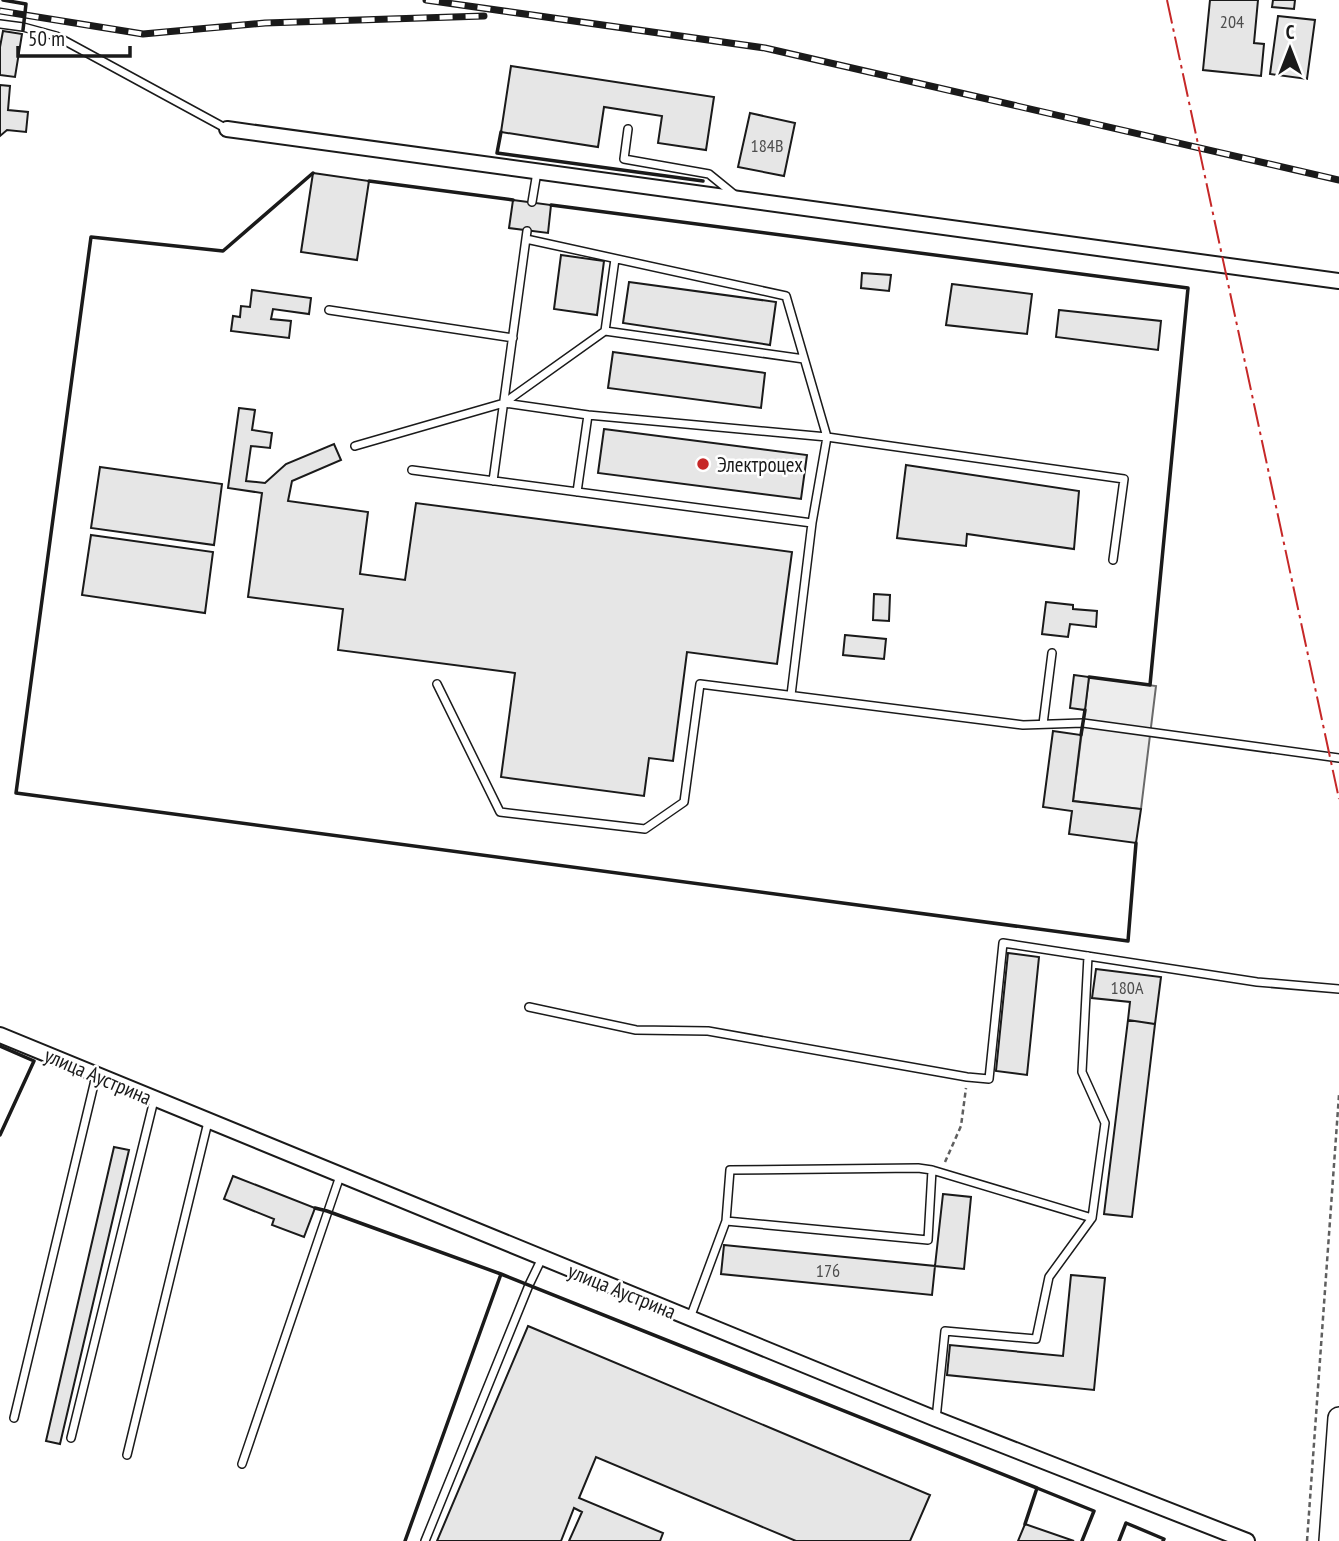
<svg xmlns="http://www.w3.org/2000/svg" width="1339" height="1541" viewBox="0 0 1339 1541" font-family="'PT Sans Narrow',sans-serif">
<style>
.parking{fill:#ededed;stroke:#6a6a6a;stroke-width:2}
.building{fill:#e6e6e6;stroke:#1a1a1a;stroke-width:2}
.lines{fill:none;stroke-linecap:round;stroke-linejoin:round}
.service-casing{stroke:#1a1a1a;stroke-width:10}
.minor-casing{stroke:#1a1a1a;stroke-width:18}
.primary-casing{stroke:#1a1a1a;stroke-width:24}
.path{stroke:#5f5f5f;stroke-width:2.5;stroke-dasharray:5 3.5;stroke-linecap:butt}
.service{stroke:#fff;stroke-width:7}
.minor{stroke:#fff;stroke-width:14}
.primary{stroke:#fff;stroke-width:21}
.rail-casing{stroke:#1a1a1a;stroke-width:7}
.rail{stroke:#fff;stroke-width:4.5;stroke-dasharray:13;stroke-linecap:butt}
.wall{stroke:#1a1a1a;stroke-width:3.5}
.power{stroke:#c62828;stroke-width:2;stroke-dasharray:24 5 3.5 5;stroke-linecap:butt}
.poi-dot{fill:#c62828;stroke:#fff;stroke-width:2.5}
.labels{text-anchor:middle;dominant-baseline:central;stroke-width:5;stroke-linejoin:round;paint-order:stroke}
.number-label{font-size:18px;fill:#4d4d4d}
.poi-label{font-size:21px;fill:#1a1a1a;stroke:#fff;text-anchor:start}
.street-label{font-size:21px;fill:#1a1a1a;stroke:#fff}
</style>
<rect width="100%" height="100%" fill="#fff"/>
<!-- parking -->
<path class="parking" d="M1089 677 1156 686 1141 809 1073 801Z"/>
<!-- building -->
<path class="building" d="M1210 0H1258L1254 43 1264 44 1261 76 1203 70Z
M1273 0H1295L1294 9 1272 7Z
M1278 16 1315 20 1307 79 1270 74Z
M3 31 22 34 15 77 0 75V47Z
M511 66 714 97 706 150 658 143 662 116 604 107 598 147 501 132Z
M0 85 10 86 8 110 28 112 26 132 7 130 0 136Z
M750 113 795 123 784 176 738 167Z
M313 173 369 181 357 260 301 252Z
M513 200 551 205 548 233 509 228Z
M561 255 604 261 597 315 554 309Z
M862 273 891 275 889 291 861 288Z
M629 282 776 302 770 345 623 323Z
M952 284 1032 294 1027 334 946 325Z
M252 290 311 298 309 314 273 309 271 319 291 321 289 338 231 331 233 316 240 317 241 306 250 307Z
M1059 310 1161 321 1158 350 1056 337Z
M613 352 765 373 761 408 608 388Z
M239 408 255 410 252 430 272 433 270 448 251 446 246 481 265 483 286 464 334 444 341 460 292 481 288 501 368 512 360 574 405 580 416 503 792 552 777 664 687 652 673 761 649 758 644 796 501 777 515 673 338 650 343 609 248 597 262 493 228 488Z
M604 429 807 455 801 499 598 473Z
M906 465 1079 491 1074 549 967 534 966 546 897 538Z
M100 467 222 484 214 545 91 528Z
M91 535 213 552 205 613 82 595Z
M874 594 890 595 889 621 873 620Z
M1046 602 1073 605V609L1097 611 1096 627 1070 624 1068 637 1042 634Z
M845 635 886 639 884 659 843 655Z
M1074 675 1089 677 1085 710 1070 708Z
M1053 731 1081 735 1073 801 1141 809 1136 843 1069 834 1072 811 1043 807Z
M1008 953 1039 957 1027 1075 996 1071Z
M1096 969 1161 977 1155 1024 1128 1020 1130 1002 1092 998Z
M1128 1020 1155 1024 1132 1217 1104 1214Z
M114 1147 129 1150 60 1444 46 1441Z
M233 1176 315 1208 304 1237 272 1225 274 1219 224 1199Z
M943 1194 971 1197 964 1269 935 1266Z
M724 1245 935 1266 932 1295 721 1274Z
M1071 1275 1105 1278 1094 1390 947 1375 950 1345 1063 1356Z
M528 1326 930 1495 910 1541H796L596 1457 579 1498 663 1533 660 1541H569L582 1512 574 1508 561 1541H437Z
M1025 1524 1074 1541H1018Z"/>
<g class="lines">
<!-- service casing -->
<g class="service-casing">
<path id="service" d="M0 24 23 27 56 36 227 129
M628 129 624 159 709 174 736 196
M532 202 537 172
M526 239 786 296 827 437 588 415 577 492
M615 259 605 331 804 359
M329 310 513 338
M504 403 605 331
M355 446 504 403 588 415
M412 470 812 523 791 695
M493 481 527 231
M812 523 827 437 1124 479 1113 560
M437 684 500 812 645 829 684 802 700 684 1023 725 1083 723 1339 758
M1043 724 1052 653
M529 1007 636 1030 708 1031 967 1077 989 1079 1003 943 1257 982 1339 989
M726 1221 928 1240 932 1170
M690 1318 726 1221 730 1170 918 1168 932 1170 1092 1218
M14 1418 96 1076
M936 1419 945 1331 1036 1339 1049 1277 1092 1218 1105 1123 1082 1072 1088 956
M71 1438 154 1100
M127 1455 208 1122
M242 1464 340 1176
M425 1541 529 1285 542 1258"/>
</g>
<!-- minor casing -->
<g class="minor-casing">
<path id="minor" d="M227 129 1339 281
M0 1035 936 1419 1247 1541"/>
</g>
<!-- primary casing -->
<g class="primary-casing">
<path id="primary" d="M1330 1541 1339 1418"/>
</g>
<!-- path -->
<path class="path" d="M945 1162 961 1126 966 1088
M1307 1541 1339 1095"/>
<!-- service -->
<use href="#service" class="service"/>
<!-- minor -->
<use href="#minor" class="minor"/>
<!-- primary -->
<use href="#primary" class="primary"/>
<!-- rail casing -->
<g class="rail-casing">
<path id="rail" d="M426 0 765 48 1339 180
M0 11 143 34 265 23 484 16"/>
</g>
<!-- rail -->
<use href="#rail" class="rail"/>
<!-- wall -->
<path class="wall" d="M3 0 26 4 23 30
M501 132 497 153 703 181
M313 173 223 251 91 237 16 793 1128 941 1136 843
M369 181 513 200
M551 205 1188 288 1150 685 1089 677
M1081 735 1085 710
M0 1046 34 1061 0 1135
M315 1208 327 1211 501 1274
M1037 1488 1094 1511 1082 1541
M405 1541 501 1274 1037 1488 1025 1524
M1119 1541 1126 1523 1164 1539 1163 1541"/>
<!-- power -->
<path class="power" d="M1167 0 1339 799"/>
</g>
<!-- markers -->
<circle class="poi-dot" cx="703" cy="464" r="7"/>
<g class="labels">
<!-- number labels -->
<g class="number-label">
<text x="1232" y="21">204</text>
<text x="767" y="145">184В</text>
<text x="1127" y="987">180А</text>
<text x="828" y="1270">176</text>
</g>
<!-- poi labels -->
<g class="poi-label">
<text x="717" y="464">Электроцех</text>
</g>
<!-- street labels -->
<g class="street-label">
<text transform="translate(98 1076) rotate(23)">улица Аустрина</text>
<text transform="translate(622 1291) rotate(22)">улица Аустрина</text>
</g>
</g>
<!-- north arrow -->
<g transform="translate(1290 49)" stroke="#ffffff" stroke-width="5" paint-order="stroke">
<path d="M0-5L12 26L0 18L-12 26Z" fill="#1a1a1a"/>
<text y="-10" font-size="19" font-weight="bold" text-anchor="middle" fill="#1a1a1a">С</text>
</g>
<!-- scale -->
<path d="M18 46v10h112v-10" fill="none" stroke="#1a1a1a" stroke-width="3.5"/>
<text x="28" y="46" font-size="21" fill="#1a1a1a" stroke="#ffffff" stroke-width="5" paint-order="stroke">50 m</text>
</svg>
